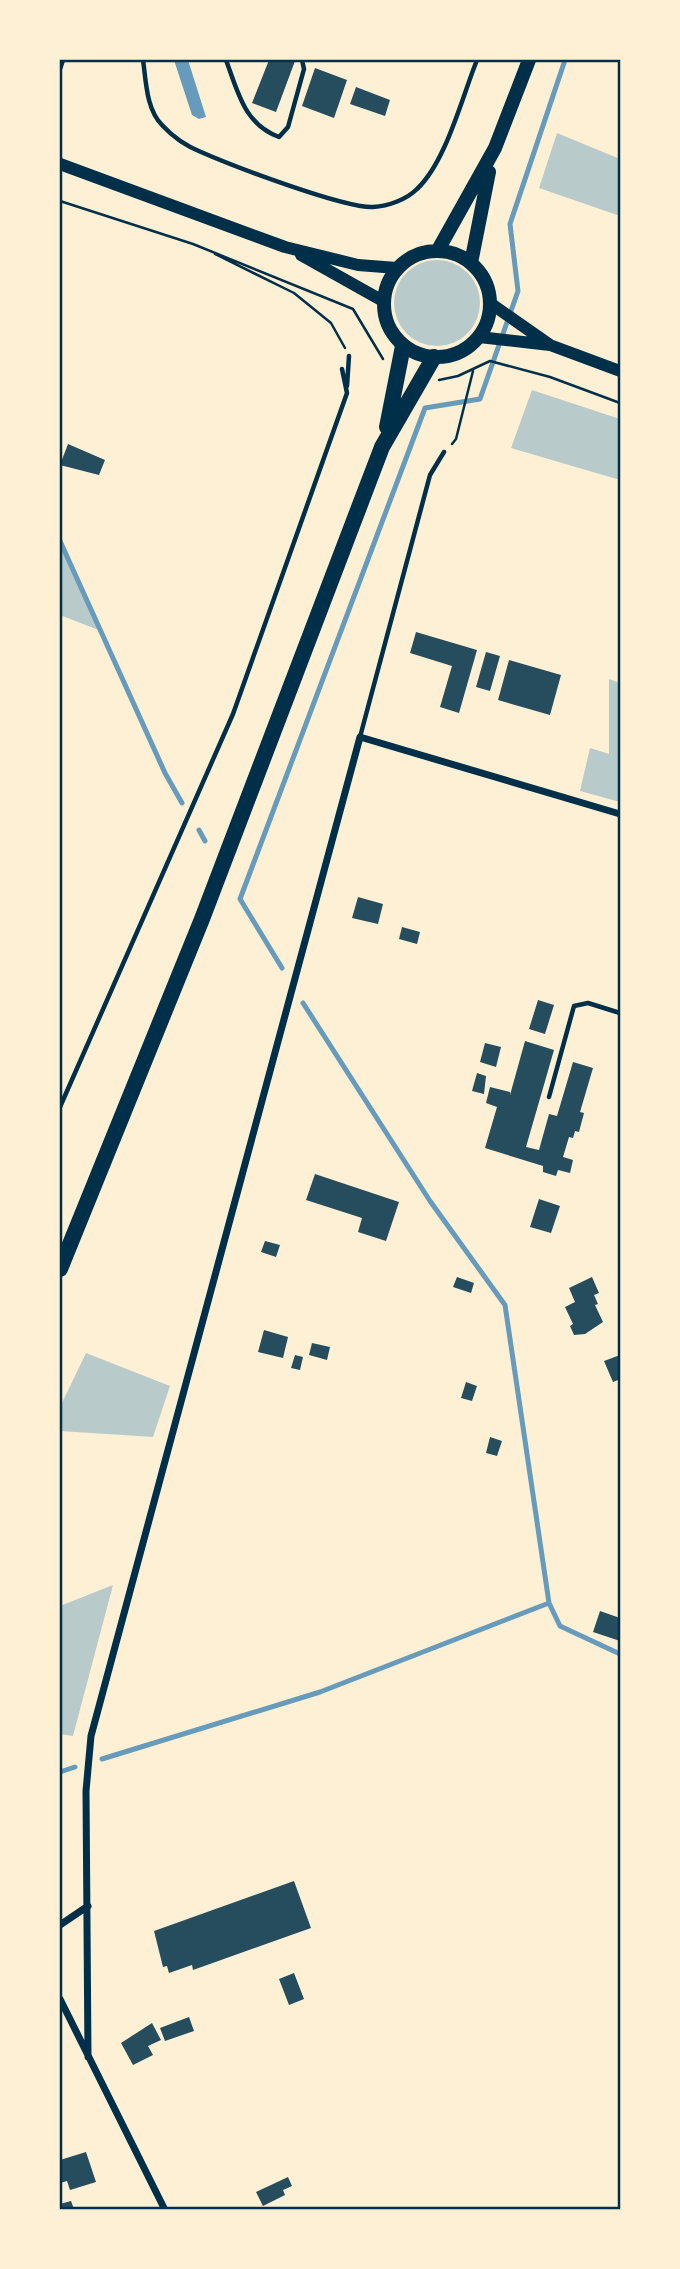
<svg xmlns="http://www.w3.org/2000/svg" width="680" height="2269" viewBox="0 0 680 2269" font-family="Rubik,sans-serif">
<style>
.green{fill:#b9caca}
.water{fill:#669bbc}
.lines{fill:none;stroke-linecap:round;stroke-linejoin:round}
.stream{stroke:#669bbc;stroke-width:5}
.building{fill:#264d5e}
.path{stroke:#003049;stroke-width:2.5}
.service{stroke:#003049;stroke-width:4.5}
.minor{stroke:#003049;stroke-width:7}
.secondary{stroke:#003049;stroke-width:12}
.primary{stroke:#003049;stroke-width:14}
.motorway{stroke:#003049;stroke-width:16}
.neatline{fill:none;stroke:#003049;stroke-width:2.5}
</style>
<rect width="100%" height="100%" fill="#fdf0d5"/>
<!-- green -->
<path class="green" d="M557 133 620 159V216L539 188Z
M394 303a43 43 0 1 1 86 0a43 43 0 1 1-86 0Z
M532 390 620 419V480L511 448Z
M60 541 101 631 60 615Z
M609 679 620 683V802L580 791 590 748 609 754Z
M86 1353 170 1386 153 1437 60 1431V1407Z
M113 1585 73 1736 60 1734V1606Z"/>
<!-- water -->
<path class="water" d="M174 60H188L206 117 199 119 192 115Z"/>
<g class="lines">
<!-- stream -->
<path class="stream" d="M60 541 165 773 182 803
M199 830 205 841
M282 968 240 899 425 408 480 399 518 291 510 224 565 60
M303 1003 430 1201 505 1305 549 1603 560 1626 620 1654
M102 1759 320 1692 549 1603
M60 1772 75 1767"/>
</g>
<!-- building -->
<path class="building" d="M269 60 295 61 276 112 252 103Z
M315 68 347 80 334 118 302 106Z
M356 87 390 100 385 116 350 104Z
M68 444 105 460 99 475 60 465Z
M416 632 477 650 459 713 440 707 452 666 410 653Z
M486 652 500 656 490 691 476 687Z
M509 660 561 675 550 715 498 700Z
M358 897 383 904 378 924 352 918Z
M402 927 420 932 417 944 399 939Z
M538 1000 554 1005 545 1034 529 1029Z
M525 1041 554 1050 526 1147 539 1150 549 1114 557 1116 573 1062 593 1068 580 1112 584 1113 579 1132 575 1131 573 1138 569 1137 563 1157 573 1160 570 1173 558 1170 556 1176 543 1172V1166L485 1148 497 1107 486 1103 490 1087 510 1092V1095Z
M485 1043 501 1047 496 1067 480 1062Z
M477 1073 486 1076 484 1094 472 1091Z
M315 1174 399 1202 386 1241 358 1232 362 1218 306 1200Z
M539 1199 560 1206 551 1233 530 1227Z
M265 1241 280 1245 276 1257 261 1252Z
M457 1277 474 1283 471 1293 453 1287Z
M592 1277 599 1293 594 1295 598 1304 595 1305 603 1322 585 1334 574 1335 570 1326 573 1324 565 1307 575 1302 569 1288Z
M264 1330 288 1337 283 1358 258 1352Z
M312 1343 330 1347 327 1360 309 1355Z
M295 1355 303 1357 300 1370 291 1368Z
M620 1355V1388L618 1380 613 1382 604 1361Z
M466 1382 477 1386 472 1401 461 1398Z
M490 1437 502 1441 497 1456 486 1453Z
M600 1611 620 1618V1641L593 1632Z
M294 1881 311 1928 193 1970 192 1965 169 1973 167 1966 163 1967 154 1931Z
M294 1973 304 1999 289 2005 279 1979Z
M189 2017 194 2031 165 2041 160 2028Z
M152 2023 161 2040 148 2046 153 2055 133 2065 121 2043Z
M86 2152 96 2182 70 2190 67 2181 60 2183V2160Z
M288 2177 292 2186 283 2190 285 2195 263 2206 256 2192Z
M71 2201 74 2209H60V2204Z"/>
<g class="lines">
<!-- path -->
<path class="path" d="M60 201 193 244
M193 244 353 309 383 359
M215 254 294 293 331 323 345 348
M439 380 458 376 490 361 550 377 620 403
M452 444 456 439 473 371"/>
<!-- service -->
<path class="service" d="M143 60C146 80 146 109 162 125 173 137 186 146 201 152 233 166 343 208 373 207 388 206 406 200 417 189 446 162 462 97 477 60
M226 60C238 92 244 124 279 137L288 127 304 69 302 60
M60 69 63 60
M347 386 349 356
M360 737 430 475 444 452
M549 1097 574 1006 588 1003 620 1013
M60 1107 233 714 347 393 342 369"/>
<!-- minor -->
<path class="minor" d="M60 1925 88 1906
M60 1999 165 2210
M88 2057 86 1791 91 1736 360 737 620 814"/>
<!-- secondary -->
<path class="secondary" d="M60 164 285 247 358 265 397 268
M301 255 383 301
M490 303 550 345 620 371
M479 337 550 345"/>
<!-- primary -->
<path class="primary" d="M438 250 495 148 529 60
M384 304a53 53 0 1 1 106 0a53 53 0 1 1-106 0Z
M471 263 489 172"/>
<!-- motorway -->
<path class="motorway" d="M387 427 403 346
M60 1269 202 919 382 447 434 357"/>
</g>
<!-- border -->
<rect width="680" height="2269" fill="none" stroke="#fdf0d5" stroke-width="122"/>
<rect x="61" y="61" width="558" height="2147" class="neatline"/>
</svg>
